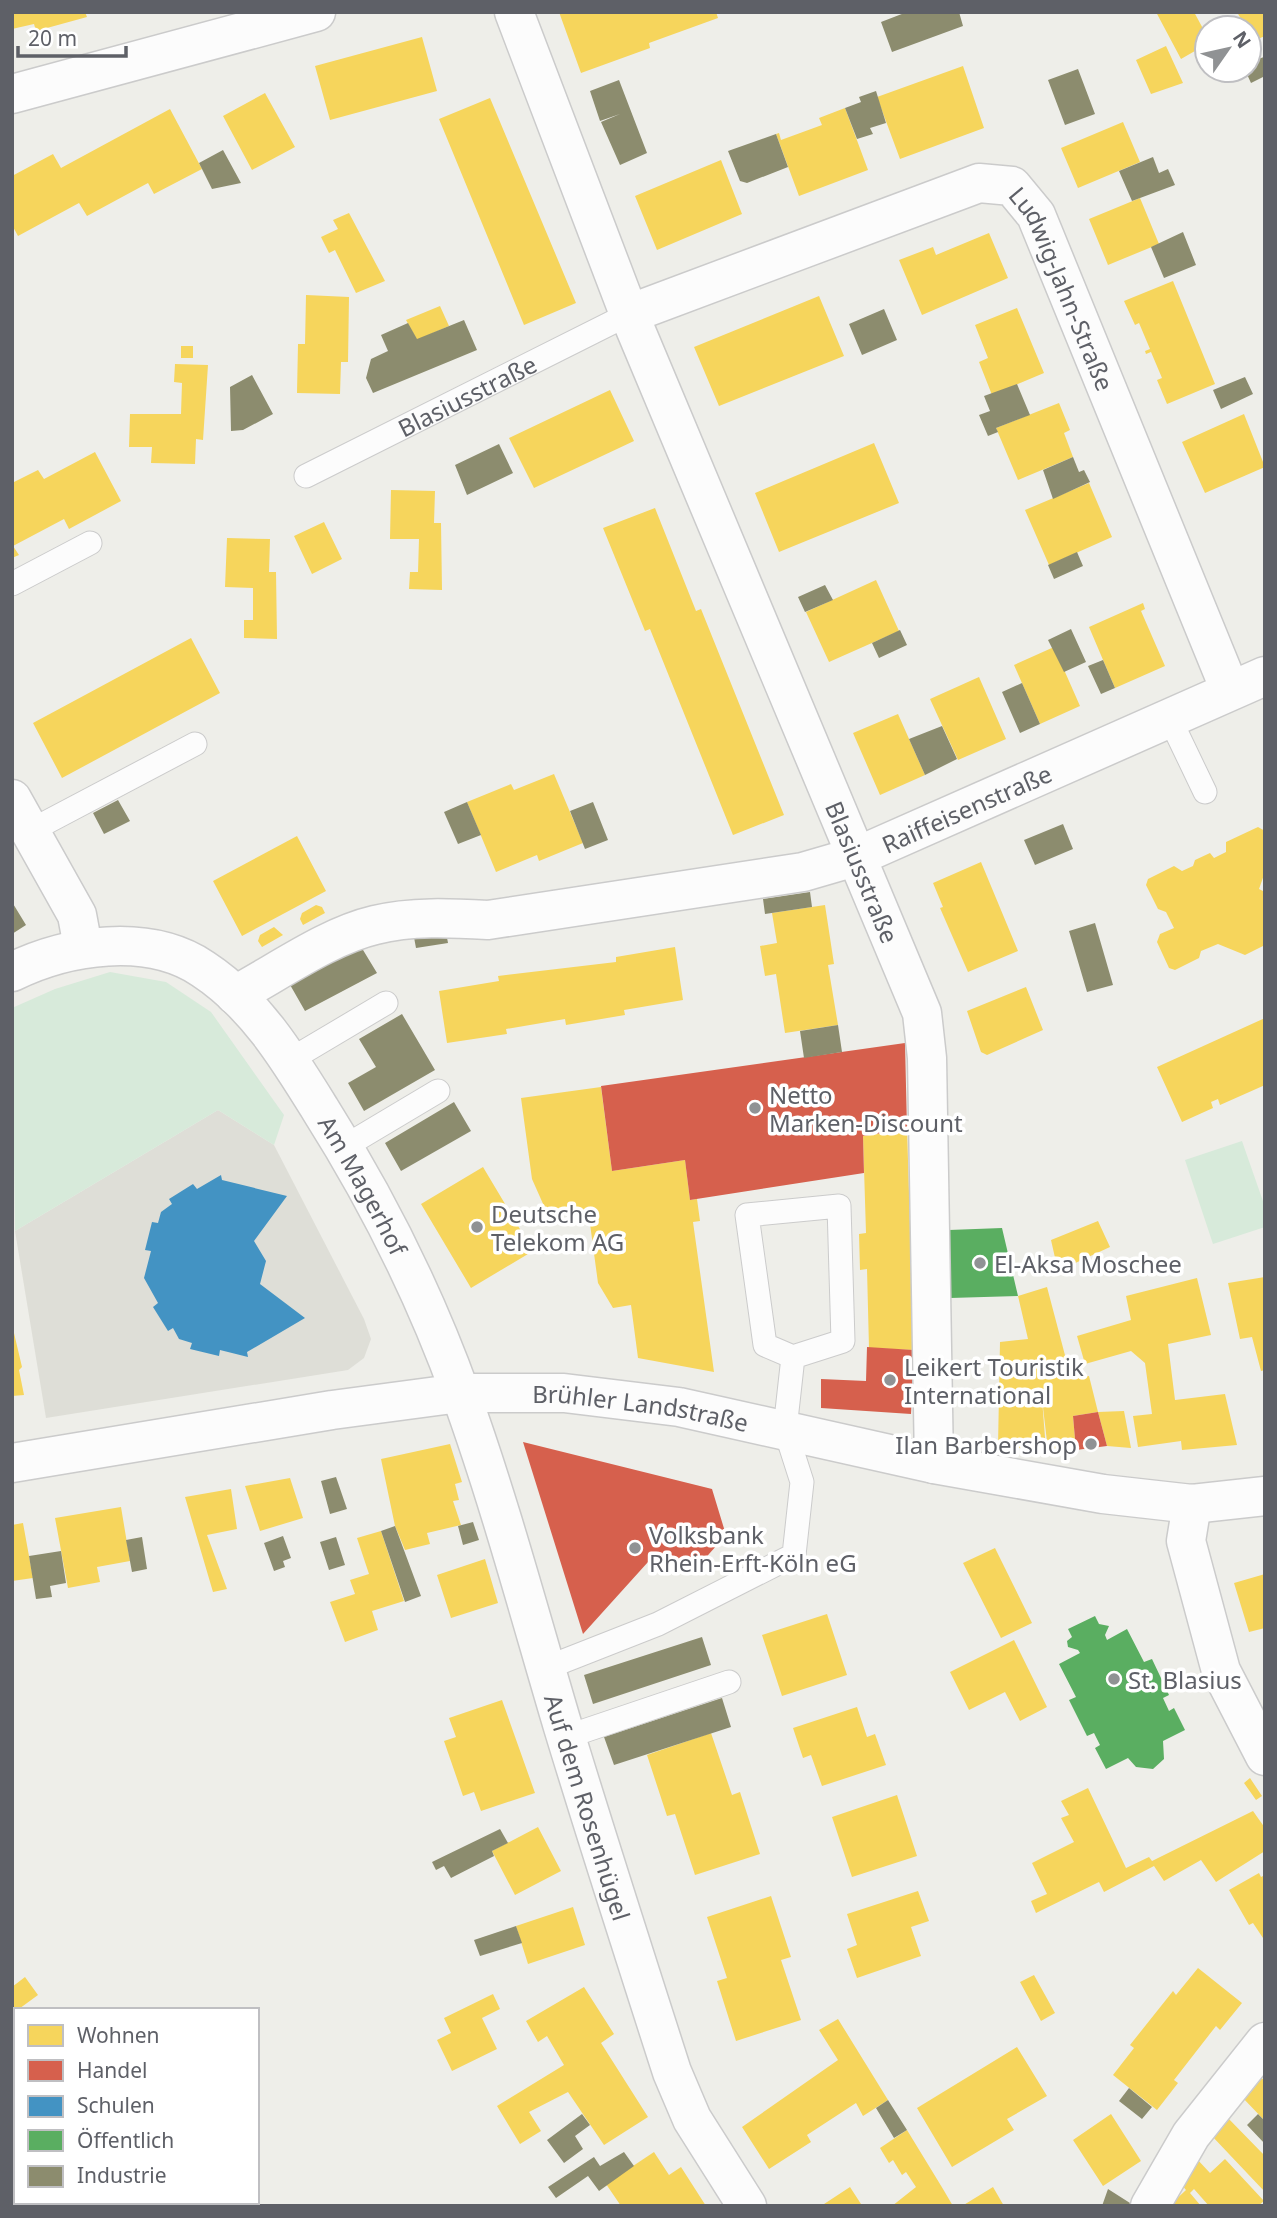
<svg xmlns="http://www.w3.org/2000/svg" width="1277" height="2218" viewBox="0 0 1277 2218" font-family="'Noto Sans',sans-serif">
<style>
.education{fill:#deded7}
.green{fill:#d7eada}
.homes{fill:#f6d55c}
.shops{fill:#d6604d}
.schools{fill:#4393c3}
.public{fill:#5aae61}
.industry{fill:#8c8c6e}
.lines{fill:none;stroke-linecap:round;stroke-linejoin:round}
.service-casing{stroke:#cbcbcb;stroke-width:25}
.minor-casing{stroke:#cbcbcb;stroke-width:41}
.tertiary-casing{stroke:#cbcbcb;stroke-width:41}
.service{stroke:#fcfcfc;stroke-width:23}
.minor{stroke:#fcfcfc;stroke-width:38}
.tertiary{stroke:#fcfcfc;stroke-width:38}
.poi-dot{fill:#909294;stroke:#fff;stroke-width:2.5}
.labels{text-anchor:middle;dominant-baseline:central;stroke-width:7;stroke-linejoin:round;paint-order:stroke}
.street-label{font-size:24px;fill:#5e6067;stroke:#fff}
.poi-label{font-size:24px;fill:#5e6067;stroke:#fff;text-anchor:start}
</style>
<rect width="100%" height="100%" fill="#eeeee9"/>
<!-- education -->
<path class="education" d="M218 1110 274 1145 364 1319 371 1339 364 1358 348 1370 46 1418 15 1231Z"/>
<!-- green -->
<path class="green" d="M110 972 166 982 211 1012 284 1115 274 1145 218 1110 15 1231 12 1008 55 989Z
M1242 1141 1265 1207V1227L1213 1244 1185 1160Z"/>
<!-- homes -->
<path class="homes" d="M12 12H85L87 17 36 31 34 24 12 29Z
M559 12H716L718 18 649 43 650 48 581 73Z
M1156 12H1194L1207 36V44L1181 59Z
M1237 12H1265V36L1253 41 1249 28H1246Z
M422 37 437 91 330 120 315 66Z
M1166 46 1183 83 1151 94 1136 60Z
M963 66 984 128 900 159 877 97Z
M265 93 295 147 252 170 223 116Z
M490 98 576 303 524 325 439 119Z
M845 108 868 170 799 196 776 134 779 133 781 140 822 125 819 118Z
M170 109 202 169 154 194 148 183 87 216 79 203 18 236 12 225V176L53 154 61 168Z
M1123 122 1140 162 1078 188 1061 148Z
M721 160 742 214 657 250 635 196Z
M1140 198 1159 244 1108 265 1089 219Z
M349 213 385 281 356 293 335 250 329 253 321 237 338 229 333 220Z
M989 233 1008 278 922 315 899 260 933 247 936 255Z
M1173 281 1215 384 1167 404 1157 380 1162 378 1151 352 1146 354 1145 351 1150 349 1139 323 1135 325 1124 301Z
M306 295 349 297 348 362H341L340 394 297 393 298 344H305Z
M819 296 844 356 719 406 694 347Z
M440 306 449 326 417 340 406 320Z
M1017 308 1044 373 992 395 979 362 988 358 975 325Z
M181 346H193V358H181Z
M175 364 208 365 203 440 196 439 195 464 151 463 152 447H129L130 414H181L182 383 174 382Z
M610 390 634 441 534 488 509 438Z
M1059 403 1070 430 1064 433 1073 457 1018 480 996 428Z
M1244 414 1265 467 1205 493 1182 442Z
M874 443 899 503 779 552 755 493Z
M95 452 121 501 69 529 64 519 13 546 19 555 12 558V483L38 470 44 479Z
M1089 483 1112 537 1049 565 1025 510Z
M391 490 435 491 434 523H441L442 590 409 589 410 572H418L419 539H390Z
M655 508 696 611 701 609 784 815 733 835 650 629 645 631 603 528Z
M324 522 342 559 312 574 294 536Z
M227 538 270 539 269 572H276L277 639 244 638V620H253V588L225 587Z
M876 580 899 631 829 662 806 612Z
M1143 603 1145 609 1141 611 1165 666 1115 688 1089 627Z
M191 638 220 693 62 778 33 723Z
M1054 647 1080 706 1040 724 1014 665Z
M979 677 1006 739 958 760 930 699Z
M898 714 925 775 880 795 853 733Z
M554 774 583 843 539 861 537 855 496 872 467 802 511 784 514 790Z
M1258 827 1265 831V872L1259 889 1265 892V945L1245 955 1218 944 1201 951 1199 958 1175 970 1169 968 1157 942 1160 934 1174 928 1166 912 1158 909 1146 885 1148 879 1174 866 1182 871 1193 866 1195 860 1210 853 1214 858 1226 852V842Z
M297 836 326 891 242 936 213 881Z
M981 862 1018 951 968 972 940 908 943 907 933 883Z
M316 905 322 907 325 913 303 925 300 919 302 913Z
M825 905 834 964 828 965 838 1025 785 1033 776 974 765 976 760 946 777 943 772 913Z
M274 927 283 935 262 947 258 941 260 935Z
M675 947 683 1000 624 1010 625 1015 566 1025 565 1019 506 1029 507 1034 447 1043 439 991 499 981 498 976 616 962V957Z
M1026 987 1043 1030 987 1055 981 1052 967 1011Z
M1265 1018V1085L1220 1105 1218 1099 1211 1102 1213 1108 1182 1122 1157 1067Z
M601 1087 612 1171 685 1160 690 1200 697 1199 700 1221 693 1222 714 1372 638 1358 631 1305 613 1308 598 1283 588 1209 548 1215 532 1179 521 1098Z
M907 1129 914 1350 869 1348 867 1269 860 1270 859 1234 866 1233 863 1136Z
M483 1167 533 1251 471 1288 421 1204Z
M1098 1221 1110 1247 1058 1271 1051 1240Z
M1265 1277V1370L1261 1371 1252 1337 1240 1339 1228 1283Z
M1197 1278 1211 1335 1168 1344 1175 1400 1225 1394 1237 1445 1182 1450 1181 1441 1138 1447 1133 1416 1152 1414 1145 1363 1131 1351 1085 1364 1077 1336 1131 1320 1126 1296Z
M1047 1287 1071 1378 1089 1376 1098 1412 1073 1416 1076 1450H1048L1042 1399 1046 1450 998 1446 1000 1342 1028 1339 1018 1296Z
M14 1333 22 1367 19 1370 24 1395 12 1396Z
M1124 1411 1131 1448 1107 1446 1098 1412Z
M450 1444 462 1482 455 1484 459 1500 453 1501 461 1525 427 1533 430 1544 405 1550 395 1526 381 1459Z
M290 1478 303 1518 260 1531 245 1486Z
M231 1489 237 1529 207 1535 227 1589 213 1592 185 1497Z
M121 1507 130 1561 97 1567 100 1582 68 1588 55 1518Z
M23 1523 33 1578 12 1581V1525Z
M381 1531 404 1601 372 1611 378 1630 345 1642 330 1602 355 1594 350 1580 369 1574 357 1538Z
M995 1548 1032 1623 1001 1638 963 1563Z
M485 1559 498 1603 451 1618 437 1575Z
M1265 1574V1628L1249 1632 1234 1583Z
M827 1614 847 1675 782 1696 762 1635Z
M1014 1640 1047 1707 1020 1721 1005 1692 969 1710 950 1672Z
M502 1700 535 1793 481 1811 474 1792 463 1796 444 1741 456 1737 449 1718Z
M857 1707 867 1737 875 1734 886 1765 822 1786 811 1755 803 1758 793 1728Z
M711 1733 732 1795 740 1792 760 1854 695 1875 675 1814 667 1816 647 1755Z
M1250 1778 1262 1796 1256 1800 1244 1783Z
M1088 1788 1126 1868 1149 1857 1152 1861 1253 1811 1265 1828V1851L1216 1882 1201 1860 1164 1881 1154 1866 1104 1892 1099 1882 1036 1913 1031 1901 1047 1894 1032 1863 1074 1842 1061 1818 1069 1815 1061 1801Z
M897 1795 917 1856 852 1877 832 1817Z
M538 1827 561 1871 515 1895 492 1851Z
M1259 1873 1261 1877 1265 1875V1941L1253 1923 1249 1925 1229 1890Z
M918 1891 929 1921 911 1927 921 1956 857 1978 847 1949 857 1945 847 1914Z
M771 1896 791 1957 781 1960 801 2020 736 2041 717 1981 727 1978 707 1917Z
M573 1907 585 1945 528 1964 516 1926Z
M1198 1968 1242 2003 1220 2030 1216 2026 1174 2080 1178 2083 1157 2110 1113 2075 1134 2048 1130 2045 1173 1991 1176 1995Z
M1034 1975 1055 2013 1041 2021 1020 1982Z
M25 1977 38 1995 12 2014V1987Z
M584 1987 614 2034 601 2043 648 2117 604 2145 568 2092 529 2112 541 2131 520 2144 497 2106 564 2065 547 2036 538 2042 526 2021Z
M493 1994 500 2009 482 2018 497 2049 452 2071 437 2040 451 2033 444 2018Z
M838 2019 888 2100 863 2116 856 2103 807 2135 811 2142 769 2169 742 2127 838 2060 819 2030Z
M1017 2047 1047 2096 1007 2119 1014 2130 952 2167 917 2108Z
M12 2049 16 2054V2153L12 2148Z
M1259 2076 1265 2081V2121L1241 2096Z
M1111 2114 1141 2161 1103 2186 1073 2140Z
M1226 2116 1265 2156V2192L1211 2135Z
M907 2130 943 2189 953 2206H892L916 2187 906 2172 902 2175 893 2160 889 2163 880 2148Z
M654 2152 669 2175 681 2167 706 2206H621L606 2184Z
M1196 2158 1210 2173 1225 2159 1264 2201 1258 2206H1209L1194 2189 1190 2193 1201 2206H1169L1186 2190 1180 2183Z
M850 2187 861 2204 858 2206H821Z
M993 2187 1004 2206H962Z"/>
<!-- shops -->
<path class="shops" d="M905 1043 907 1129 863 1136 864 1173 690 1200 685 1160 612 1171 601 1086Z
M867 1347 914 1350 911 1414 821 1408V1379L866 1381Z
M1098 1412 1107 1446 1076 1450 1073 1416Z
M523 1442 712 1489 726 1535 692 1573 648 1562 583 1634Z"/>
<!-- schools -->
<path class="schools" d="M221 1175 222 1180 287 1196 254 1241 266 1261 260 1284 305 1318 247 1352 248 1357 220 1350 219 1356 190 1349 192 1343 179 1339 173 1328 168 1331 153 1307 158 1303 144 1278 151 1251 145 1250 152 1222 158 1223 161 1212 172 1204 169 1199 193 1184 197 1189Z"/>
<!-- public -->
<path class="public" d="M1002 1228 1018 1296 950 1298 949 1230Z
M1095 1616 1099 1624 1109 1626 1105 1635 1107 1640 1127 1629 1144 1662 1152 1659 1169 1695 1163 1698 1169 1711 1174 1708 1185 1730 1163 1741 1164 1759 1153 1769 1136 1767 1128 1758 1106 1769 1095 1748 1100 1745 1094 1733 1087 1736 1069 1700 1076 1697 1059 1664 1080 1653 1078 1650 1068 1647 1067 1641 1072 1637 1068 1629Z"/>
<!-- industry -->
<path class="industry" d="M907 12H959L963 26 892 52 881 22Z
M1264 57 1265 76 1251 83 1245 70H1249V62Z
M1078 69 1095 114 1065 125 1048 80Z
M619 80 647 153 620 165 601 122 620 114 600 121 590 91Z
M876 91 886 123 870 128 873 134 857 139 845 108 861 102 859 97Z
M776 134 788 167 747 183 740 181 728 151Z
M223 150 241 183 212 189 199 163Z
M1153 157 1159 173 1168 169 1175 185 1132 201 1119 171Z
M1183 232 1196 265 1164 278 1151 247Z
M884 309 897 340 862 355 849 324Z
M464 320 477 350 373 393 366 378 371 359 388 351 381 335 408 323 417 339Z
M252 375 273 414 243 430 231 431 230 387Z
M1245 377 1253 394 1221 409 1213 390Z
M1017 384 1030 415 996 428 998 432 988 436 979 415 990 411 984 396Z
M499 444 513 473 467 495 455 465Z
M1073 457 1079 472 1084 470 1090 482 1053 499 1043 470Z
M1077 552 1083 566 1054 579 1048 565Z
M825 585 833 600 805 612 798 597Z
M1071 629 1086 662 1064 672 1048 640Z
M900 630 907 645 879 658 872 643Z
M1103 660 1115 688 1101 694 1088 666Z
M1022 683 1040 724 1020 733 1002 692Z
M942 726 957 759 925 775 909 739Z
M118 800 130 821 104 834 93 813Z
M467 802 481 835 458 844 444 812Z
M593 802 608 840 585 849 570 811Z
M1063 824 1073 849 1035 865 1024 840Z
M810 892 812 907 765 914 763 899Z
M12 902 26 925 12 934Z
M1095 923 1113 985 1087 992 1069 931Z
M445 927 448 943 416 948 413 932Z
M360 945 377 973 305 1011 289 983Z
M402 1014 435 1070 364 1111 348 1083 376 1067 359 1039Z
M838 1025 842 1052 804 1058 800 1031Z
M454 1102 471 1131 401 1171 385 1143Z
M336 1477 347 1509 330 1514 321 1481Z
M473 1522 479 1540 463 1545 458 1526Z
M395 1526 421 1596 405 1602 381 1531Z
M283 1536 291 1558 283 1561 285 1567 274 1571 264 1543Z
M142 1537 147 1569 132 1572 126 1540Z
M336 1537 345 1565 329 1570 320 1542Z
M61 1551 66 1583 50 1586 52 1597 36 1599 29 1556Z
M702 1637 711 1665 593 1704 584 1675Z
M722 1698 731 1727 614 1765 604 1737Z
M500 1829 508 1843 492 1851 494 1856 451 1878 444 1866 436 1870 432 1862Z
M516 1926 522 1943 480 1956 474 1940Z
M1129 2088 1152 2107 1142 2119 1119 2101Z
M888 2100 907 2130 894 2138 876 2108Z
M582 2114 590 2125 575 2136 583 2149 564 2163 547 2140Z
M1258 2114 1265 2121V2144L1247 2125Z
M624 2152 634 2166 599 2191 588 2176 556 2198 548 2187 594 2157 600 2166Z
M1108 2189 1130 2203 1129 2206H1102Z"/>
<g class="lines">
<!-- service casing -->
<g class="service-casing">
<g id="service">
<path id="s1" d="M306 476 629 314"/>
<path d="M12 584 90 543"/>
<path d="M1169 717 1205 792"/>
<path d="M32 830 195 744"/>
<path d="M290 1060 386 1003"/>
<path d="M344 1147 438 1091"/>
<path d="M546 1668 658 1624 794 1555 802 1482 785 1429 793 1357 765 1345 747 1215 839 1206 843 1341 793 1357"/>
<path d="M566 1737 729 1682"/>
</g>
</g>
<!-- minor casing -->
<g class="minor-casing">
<g id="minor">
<path id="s2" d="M514 12 629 314 922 1013 927 1058 934 1464"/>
<path d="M12 94 316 12"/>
<path id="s3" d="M629 314 979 183 1012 186 1036 215 1230 690"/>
<path d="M12 799 77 915 83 947"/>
<path id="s4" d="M12 972C67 945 148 932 203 969 255 1003 288 1057 320 1109 377 1199 425 1295 461 1395 500 1503 530 1616 563 1727 598 1842 635 1957 672 2072L692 2119 747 2206"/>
<path id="s5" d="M235 995C278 972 328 936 375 925 411 916 451 918 488 920L803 872 858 856 1265 676"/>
</g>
</g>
<!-- tertiary casing -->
<g class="tertiary-casing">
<g id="tertiary">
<path id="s6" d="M12 1463 332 1410 460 1393H564L679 1407 934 1464 1103 1494 1192 1504 1265 1496"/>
<path d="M1192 1504 1186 1541 1221 1671 1265 1756"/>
<path d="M1150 2206 1191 2135 1265 2042"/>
</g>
</g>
<!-- service -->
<use href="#service" class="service"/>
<!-- minor -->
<use href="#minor" class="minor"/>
<!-- tertiary -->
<use href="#tertiary" class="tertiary"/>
</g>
<!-- markers -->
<g class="poi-dot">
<circle cx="755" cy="1108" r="7"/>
<circle cx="477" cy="1227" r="7"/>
<circle cx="980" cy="1263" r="7"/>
<circle cx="890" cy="1380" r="7"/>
<circle cx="1091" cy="1444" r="7"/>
<circle cx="635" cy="1548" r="7"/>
<circle cx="1114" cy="1679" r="7"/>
</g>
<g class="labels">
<!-- street labels -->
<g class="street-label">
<text stroke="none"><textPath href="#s3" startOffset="522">Ludwig-Jahn-Straße</textPath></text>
<text stroke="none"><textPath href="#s1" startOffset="180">Blasiusstraße</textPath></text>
<text stroke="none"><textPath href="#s5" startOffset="765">Raiffeisenstraße</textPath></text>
<text stroke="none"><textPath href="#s2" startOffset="928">Blasiusstraße</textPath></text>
<text stroke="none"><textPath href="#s4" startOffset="471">Am Magerhof</textPath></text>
<text stroke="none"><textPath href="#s6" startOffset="635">Brühler Landstraße</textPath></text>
<text stroke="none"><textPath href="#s4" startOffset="1134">Auf dem Rosenhügel</textPath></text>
</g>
<!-- poi labels -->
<g class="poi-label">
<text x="769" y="1094">Netto<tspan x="769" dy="28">Marken-Discount</tspan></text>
<text x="491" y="1213">Deutsche<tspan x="491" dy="28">Telekom AG</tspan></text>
<text x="994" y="1263">El-Aksa Moschee</text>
<text x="904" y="1366">Leikert Touristik<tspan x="904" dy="28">International</tspan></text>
<text x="1077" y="1444" text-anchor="end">Ilan Barbershop</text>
<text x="649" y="1534">Volksbank<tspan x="649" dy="28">Rhein-Erft-Köln eG</tspan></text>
<text x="1128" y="1679">St. Blasius</text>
</g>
</g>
<!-- border -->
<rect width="1277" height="2218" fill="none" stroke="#5e6067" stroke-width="28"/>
<!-- legend -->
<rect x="14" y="2008" width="245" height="196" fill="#ffffff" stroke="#bfbfc2" stroke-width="2"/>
<rect x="28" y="2025" width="35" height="21" fill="#f6d55c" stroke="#bfbfc2" stroke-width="2"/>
<text x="77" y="2043" font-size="21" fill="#5e6067">Wohnen</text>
<rect x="28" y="2060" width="35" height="21" fill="#d6604d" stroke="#bfbfc2" stroke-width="2"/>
<text x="77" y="2078" font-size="21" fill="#5e6067">Handel</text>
<rect x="28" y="2096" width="35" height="21" fill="#4393c3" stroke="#bfbfc2" stroke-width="2"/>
<text x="77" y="2113" font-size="21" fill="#5e6067">Schulen</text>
<rect x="28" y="2130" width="35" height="21" fill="#5aae61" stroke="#bfbfc2" stroke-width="2"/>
<text x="77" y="2148" font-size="21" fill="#5e6067">Öffentlich</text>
<rect x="28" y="2166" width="35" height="21" fill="#8c8c6e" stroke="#bfbfc2" stroke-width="2"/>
<text x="77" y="2183" font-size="21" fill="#5e6067">Industrie</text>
<!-- north arrow -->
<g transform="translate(1228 49) rotate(56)"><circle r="33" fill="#ffffff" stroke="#bfbfc2" stroke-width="2"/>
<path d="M0-5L12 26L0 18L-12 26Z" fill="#909294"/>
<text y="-10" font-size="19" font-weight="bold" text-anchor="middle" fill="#5e6067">N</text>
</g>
<!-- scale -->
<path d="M18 46v10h108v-10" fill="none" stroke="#5e6067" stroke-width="3.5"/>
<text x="28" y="46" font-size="21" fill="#5e6067" stroke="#ffffff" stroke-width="5" paint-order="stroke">20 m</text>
</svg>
